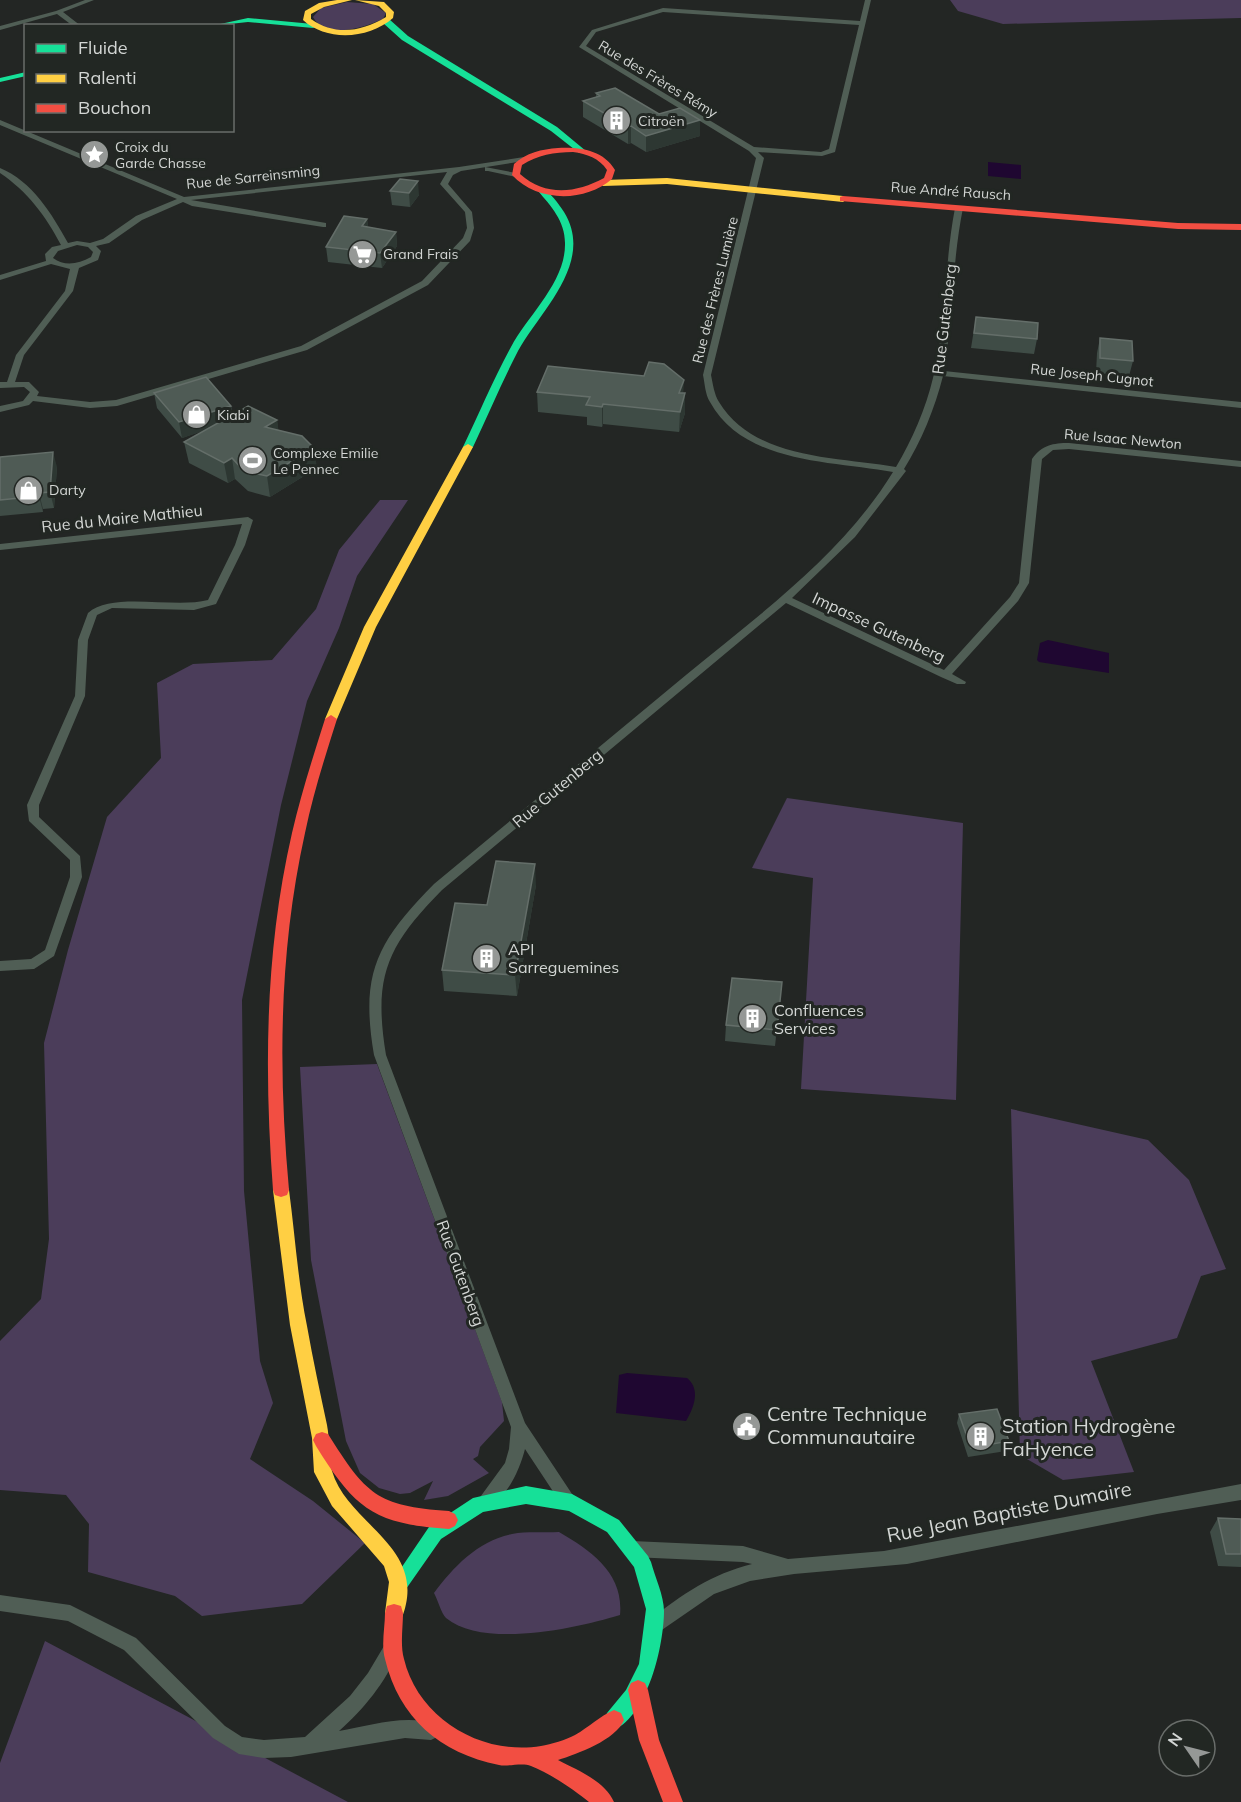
<svg xmlns="http://www.w3.org/2000/svg" width="1241" height="1802" font-family="Mulish,sans-serif">
  <style>
    .green { fill: #4b3d5a }
    .water { fill: #1f0731 }
    .lines { fill: none; stroke-linecap: round; stroke-linejoin: round }
    .street { fill: #505e55; fill-rule: evenodd }
    .fast { fill: #16e098; fill-rule: evenodd }
    .slow { fill: #ffcf43; fill-rule: evenodd }
    .jam { fill: #f24e42; fill-rule: evenodd }
    .wall { fill: #3f4c46 }
    .shaded-wall { fill: #2d3732 }
    .building { fill: #4f5b55; stroke: #646e69; stroke-width: 1.5 }
    .labels { text-anchor: middle; stroke-width: 6; stroke-linejoin: round; paint-order: stroke }
    .far-street-label { font-size: 14px; fill: #d3d6d4; stroke: #222723 }
    .far-poi-label { font-size: 14px; fill: #d3d6d4; stroke: #222723; text-anchor: start }
    .street-label { font-size: 16px; fill: #d3d6d4; stroke: #222723 }
    .poi-label { font-size: 16px; fill: #d3d6d4; stroke: #222723; text-anchor: start }
    .near-poi-label { font-size: 20px; fill: #d3d6d4; stroke: #222723; text-anchor: start }
    .near-street-label { font-size: 20px; fill: #d3d6d4; stroke: #222723 }
  </style>
  <rect width="100%" height="100%" fill="#232624"/>
  <path class="green" d="M950 0H1241V18L1003 24 958 11Z
    M347 2 373 4 386 13 383 19C365 27 326 41 313 17L321 8Z
    M380 500H408L357 576 339 628 307 701 281 805 242 1000 244 1191 260 1361 273 1403 250 1459 313 1501 365 1543 302 1604 202 1616 175 1596 88 1572 89 1524 66 1495 0 1490V1341L41 1299 49 1239 44 1043 68 950 107 817 161 758 157 683 193 664 272 660 316 609 339 550Z
    M787 798 963 823 956 1100 801 1089 813 878 752 868Z
    M377 1064 502 1402 504 1421 480 1447 478 1456 473 1459 489 1473 448 1496 424 1500 433 1481 410 1493 400 1494 379 1488 360 1473 346 1441 311 1260 300 1067Z
    M1011 1109 1148 1140 1189 1180 1226 1269 1201 1276 1177 1338 1091 1361 1134 1472 1063 1480 1020 1455Z
    M559 1532C592 1551 624 1574 620 1615 578 1628 483 1649 446 1618 441 1613 438 1600 434 1593 453 1567 479 1540 512 1534 527 1531 544 1533 559 1532Z
    M45 1641 348 1802H0V1763Z"/>
  <path class="water" d="M988 162 1021 165V179L988 176Z
    M1048 640 1109 653V673L1039 662 1037 660 1040 643Z
    M627 1373 687 1378C701 1389 694 1408 686 1421L616 1413 619 1375Z"/>
  <g class="lines">
    <path class="street" d="M85 0H94L63 12 81 26H73L57 14 0 30V26L56 11Z
      M865 0H871L835 152 822 156 758 152 764 158 711 375C713 384 714 394 719 402 754 460 838 457 896 467 912 440 926 408 933 378 947 322 944 264 955 208L959 206 963 208C952 262 953 317 944 371L1241 402V408L943 376C935 408 921 442 904 469L906 471 855 537 792 598 944 670 1010 597 1019 583 1032 459C1042 445 1053 443 1069 443L1241 461V467L1069 449 1053 450 1042 459 1029 583 1018 601 952 674 966 682 965 684H957L941 677 786 603 442 890C387 946 373 976 386 1055L525 1423 576 1500 574 1505 568 1508 562 1505 525 1449C520 1469 507 1499 486 1508L480 1505 478 1500 505 1463 509 1449 511 1427 374 1055C360 973 377 942 434 884 518 814 602 745 686 675 760 614 842 555 893 472 832 461 744 464 710 402 705 394 705 384 703 375L756 158 749 151 579 47 592 30 663 8 860 21ZM663 12 859 25 829 149 821 152 754 147 586 46 596 32Z
      M0 120 184 197 459 167 524 157 528 159 524 161 461 171 453 175 448 184 472 212 474 228 470 241 428 285 307 350 117 406 90 408 33 401 29 405 0 412V406L23 401 30 392 24 387 0 388V382H7L16 355 65 291 70 269 51 264 0 280V275L46 261 45 254 52 247 61 245C45 215 28 192 0 173V168C32 181 52 214 68 243L77 241 90 243 103 239 136 216 177 199 0 125ZM447 172 440 184 465 212 467 228 463 238 422 281 301 346 116 400 90 402 37 396 39 392 29 382H15L24 355 73 291 79 268 98 260 101 251 96 246 109 243 142 220 183 202 192 206 323 227H326V223L191 200ZM77 245 88 247 93 252 91 257C78 264 65 267 53 258L58 251Z
      M485 167 516 173 520 175 516 177 488 171H485Z
      M248 517 253 520 245 545 216 604 194 610 112 608 97 615 88 640 85 696 39 805V817L80 856 82 877 54 956 34 969 0 971V961L31 959 45 950 70 877V860L29 821 27 805 75 696 78 640 88 613C112 591 174 609 208 600L235 545 242 524 0 550V544Z
      M1241 1484V1500L1157 1514 907 1564 794 1574 750 1581 714 1594 656 1634 650 1632 648 1626 650 1620C682 1594 712 1574 752 1564L743 1562 632 1557 626 1555 624 1549 626 1543 632 1541 743 1546 788 1559 884 1551Z
      M0 1595 70 1605 136 1638 225 1726 242 1737 264 1740 305 1737 350 1696 368 1673 384 1646 390 1644 396 1646 398 1652C386 1682 363 1710 339 1731 369 1726 408 1713 437 1725L440 1731 437 1737 431 1740 405 1738 291 1757 264 1758 239 1754 213 1738 124 1650 68 1621 0 1611Z"/>
    <path class="fast" d="M248 18 313 24 317 26 313 28 248 22 211 26Z
      M383 19H389L408 36 557 127 586 151 579 153 551 131 402 40 383 23Z
      M26 72V76L0 82V78Z
      M542 188C551 193 558 203 564 212 595 262 541 310 518 351 502 382 488 415 473 447L468 450 464 449 463 447C479 414 493 380 511 347 528 315 566 282 565 243 565 221 551 206 538 191Z
      M526 1486 572 1494 619 1520 648 1556 651 1562C655 1577 664 1596 664 1611 664 1645 648 1715 614 1730L607 1727 604 1720 607 1713 626 1690 639 1664 646 1609 634 1567 607 1532 569 1511 526 1504 483 1512 441 1539 406 1589 400 1592 394 1589 391 1583 429 1527 473 1498Z"/>
    <path class="slow" d="M337 0H352L324 7 311 14V19C335 36 361 32 386 17V13L379 6 355 0 384 2 394 12 393 18C369 39 327 42 303 20L305 11 319 3Z
      M667 178 843 196 847 199 843 202 667 184 603 186 599 183 603 180Z
      M468 444 473 447 376 627 337 719 335 722H327L325 719 364 627 463 447Z
      M281 1183 287 1185 289 1190C295 1235 298 1282 307 1326 313 1360 320 1392 327 1425 330 1440 328 1457 332 1471 348 1526 431 1547 401 1620L394 1622 387 1620 385 1613 389 1582 384 1566 332 1506 314 1472 312 1438 290 1325 273 1190 275 1185Z"/>
    <path class="jam" d="M558 148C580 147 603 150 615 170L612 179C584 203 537 202 512 175L514 164C526 153 542 149 558 148ZM573 152C587 154 599 158 607 170L604 178C576 193 546 197 520 174L522 165C538 155 554 152 573 152Z
      M843 196 1178 223 1241 224V230L1178 229 840 201V197Z
      M331 715 337 719C325 757 313 794 305 833 279 950 278 1070 289 1190L287 1195 281 1197 275 1195 273 1190C264 1070 265 950 292 833 301 794 313 757 325 719Z
      M322 1432 328 1434C366 1494 376 1506 449 1511L455 1514 458 1520 455 1526 449 1529C374 1524 355 1509 316 1446L313 1440 316 1434Z
      M394 1604 401 1606 403 1613C403 1627 400 1645 404 1659 418 1718 481 1756 541 1746 551 1744 566 1740 575 1735 589 1727 600 1716 614 1710L621 1713 624 1720C616 1740 577 1754 558 1760 577 1770 605 1781 614 1802H589C573 1789 549 1773 531 1766 522 1762 508 1767 499 1765 440 1753 399 1718 385 1659 381 1645 385 1627 385 1613L387 1606Z
      M638 1680 645 1683 648 1690 659 1740 683 1802H663L639 1740 628 1690 631 1683Z"/>
  </g>
  <path class="wall" d="M596 93 659 114 700 120V136L646 152 631 143 628 144 583 117V101L596 97Z
    M400 179 419 195 410 207 392 205 390 191Z
    M367 219 368 227 396 232 397 246 382 268 328 262 326 247Z
    M976 317 1037 339 1034 354 971 348Z
    M1100 338 1133 361 1129 376 1096 373 1097 353Z
    M537 392 685 393V413L679 432 603 424 602 427 587 425V417L538 412Z
    M154 393 231 406 233 415 277 420 278 430 317 468 270 497 248 491 235 479 228 483 189 463 184 442 205 430 182 438 157 408Z
    M0 457 57 467 54 508 43 509V512L0 516Z
    M536 885 517 996 444 991 442 970 487 905Z
    M782 982 775 1046 725 1041 726 1025Z
    M959 1414 1009 1441 1006 1451 968 1457 957 1423Z
    M1218 1518 1241 1519V1567L1218 1566 1210 1532Z"/>
  <path class="shaded-wall" d="M700 120V136L646 152V136Z
    M631 126V143L628 144V127Z
    M418 181 419 195 410 207 409 193Z
    M367 219 369 233 362 226Z
    M396 232 397 246 382 268 380 253Z
    M684 380 683 400 679 413V393Z
    M685 393V413L679 432 680 412Z
    M603 404V424L602 427V407Z
    M231 406 234 421 182 438 179 422Z
    M277 420 280 440 265 427Z
    M314 448 317 468 270 497 267 476Z
    M53 452 57 467 54 508 50 492Z
    M232 458 235 479 228 483 224 463Z
    M39 493 43 509V512L39 496Z
    M535 864 536 885 517 996 515 975Z"/>
  <path class="building" d="M615 88 659 114 680 108 700 120 646 136 631 126 628 127 583 101 600 96 596 93Z
    M400 179 418 181 409 193 390 191Z
    M344 216 367 219 362 226 396 232 380 253 326 247Z
    M976 317 1038 323 1037 339 974 333Z
    M1100 338 1132 341 1133 361 1100 358Z
    M649 362 664 364 684 380 679 393H685L680 412 603 404 602 407 586 405 590 397 537 392 548 366 644 376Z
    M206 377 231 406 179 422 154 393Z
    M248 406 277 420 265 427 302 436 314 448 267 476 244 471 232 458 224 463 184 442Z
    M53 452 50 492 39 493V496L0 500V457Z
    M496 861 535 864 515 975 442 970 455 903 487 905Z
    M732 978 782 982 777 1030 726 1025Z
    M997 1409 1009 1441 971 1448 959 1414Z
    M1218 1518 1241 1519V1554H1226Z"/>
  <defs>
    <symbol id="building-disc" viewBox="-11 -11 22 22"><circle r="9.5" fill="#959896" stroke="#222723"/><path d="M-4-6H4V6H1V3H-1V6H-4ZM-2.5-4.3h1.7v1.8h-1.7ZM.8-4.3h1.7v1.8H.8ZM-2.5-1h1.7V.8h-1.7ZM.8-1h1.7V.8H.8Z" fill="#fff"/></symbol>
    <symbol id="sight-disc" viewBox="-11 -11 22 22"><circle r="9.5" fill="#959896" stroke="#222723"/><path d="M0-6L1.8-2.2L6-1.7L2.9 1.2L3.7 5.4L0 3.3L-3.7 5.4L-2.9 1.2L-6-1.7L-1.8-2.2Z" fill="#fff"/></symbol>
    <symbol id="supermarket-disc" viewBox="-11 -11 22 22"><circle r="9.5" fill="#959896" stroke="#222723"/><path d="M-6-5.5h2.5l.6 2H6L4.5 2H-2.5L-4.4-4H-6ZM-1.5 3.2a1.3 1.3 0 1 0 .1 0ZM3 3.2a1.3 1.3 0 1 0 .1 0Z" fill="#fff"/></symbol>
    <symbol id="shop-disc" viewBox="-11 -11 22 22"><circle r="9.5" fill="#959896" stroke="#222723"/><path d="M-5-2.5h2.3a2.7 3.5 0 0 1 5.4 0H5L5.5 6h-11ZM-1.5-2.5h3a1.5 2.3 0 0 0-3 0Z" fill="#fff"/></symbol>
    <symbol id="stadium-disc" viewBox="-11 -11 22 22"><circle r="9.5" fill="#959896" stroke="#222723"/><path d="M0-5a6.5 5 0 1 0 0 10a6.5 5 0 1 0 0-10ZM-3.5-1.8h7v3.6h-7Z" fill="#fff"/></symbol>
    <symbol id="civic-disc" viewBox="-11 -11 22 22"><circle r="9.5" fill="#959896" stroke="#222723"/><path d="M-.6-6.5H3V-4.5H.6V-3L4-1V1h2V6H-6V1h2V-1L-.6-3ZM-1.2 2.5V6h2.4V2.5Z" fill="#fff"/></symbol>
  </defs>
  <g fill-rule="evenodd">
    <use href="#building-disc" x="600" y="104" width="33" height="33"/>
    <use href="#sight-disc" x="78" y="138" width="33" height="33"/>
    <use href="#supermarket-disc" x="346" y="238" width="33" height="33"/>
    <use href="#shop-disc" x="180" y="398" width="33" height="33"/>
    <use href="#stadium-disc" x="236" y="444" width="33" height="33"/>
    <use href="#shop-disc" x="12" y="474" width="33" height="33"/>
    <use href="#building-disc" x="470" y="942" width="33" height="33"/>
    <use href="#building-disc" x="736" y="1002" width="33" height="33"/>
    <use href="#civic-disc" x="730" y="1410" width="33" height="33"/>
    <use href="#building-disc" x="964" y="1420" width="33" height="33"/>
  </g>
  <g class="labels">
    <g class="far-street-label">
      <text transform="translate(658 79) rotate(31)" y="5">Rue des Frères Rémy</text>
      <text transform="translate(253 177) rotate(-6)" y="5">Rue de Sarreinsming</text>
      <text transform="translate(951 191) rotate(4)" y="5">Rue André Rausch</text>
      <text transform="translate(715 290) rotate(-76)" y="5">Rue des Frères Lumière</text>
      <text transform="translate(1092 375) rotate(6)" y="5">Rue Joseph Cugnot</text>
      <text transform="translate(1123 439) rotate(5)" y="5">Rue Isaac Newton</text>
    </g>
    <g class="far-poi-label">
      <text x="638" y="126">Citroën</text>
      <text x="115" y="152">Croix du<tspan x="115" dy="16">Garde Chasse</tspan></text>
      <text x="383" y="259">Grand Frais</text>
      <text x="217" y="420">Kiabi</text>
      <text x="273" y="458">Complexe Emilie<tspan x="273" dy="16">Le Pennec</tspan></text>
      <text x="49" y="495">Darty</text>
    </g>
    <g class="street-label">
      <text transform="translate(944 319) rotate(-83)" y="6">Rue Gutenberg</text>
      <text transform="translate(122 518) rotate(-6)" y="6">Rue du Maire Mathieu</text>
      <text transform="translate(879 627) rotate(25)" y="6">Impasse Gutenberg</text>
      <text transform="translate(557 788) rotate(-40)" y="6">Rue Gutenberg</text>
      <text transform="translate(461 1273) rotate(70)" y="6">Rue Gutenberg</text>
    </g>
    <g class="poi-label">
      <text x="508" y="955">API<tspan x="508" dy="18">Sarreguemines</tspan></text>
      <text x="774" y="1016">Confluences<tspan x="774" dy="18">Services</tspan></text>
    </g>
    <g class="near-poi-label">
      <text x="767" y="1421">Centre Technique<tspan x="767" dy="23">Communautaire</tspan></text>
      <text x="1002" y="1433">Station Hydrogène<tspan x="1002" dy="23">FaHyence</tspan></text>
    </g>
    <g class="near-street-label">
      <text transform="translate(1009 1512) rotate(-11)" y="7">Rue Jean Baptiste Dumaire</text>
    </g>
  </g>
  <rect x="24" y="24" width="210" height="108" fill="#222723" stroke="#696d6a" stroke-width="1.5"/>
  <rect x="36" y="44" width="30" height="9" fill="#16e098" stroke="#696d6a" stroke-width="1.5"/>
  <text x="78" y="54" font-size="18" fill="#d3d6d4">Fluide</text>
  <rect x="36" y="74" width="30" height="9" fill="#ffcf43" stroke="#696d6a" stroke-width="1.5"/>
  <text x="78" y="84" font-size="18" fill="#d3d6d4">Ralenti</text>
  <rect x="36" y="104" width="30" height="9" fill="#f24e42" stroke="#696d6a" stroke-width="1.5"/>
  <text x="78" y="114" font-size="18" fill="#d3d6d4">Bouchon</text>
  <g transform="translate(1187 1748) rotate(305)"><circle r="28" fill="#222723" stroke="#696d6a" stroke-width="1.5"/>
  <path d="M0-4.5L10 22L0 15L-10 22Z" fill="#959896"/>
  <text y="-9" font-size="16" font-weight="bold" text-anchor="middle" fill="#d3d6d4">N</text>
  </g>
</svg>
